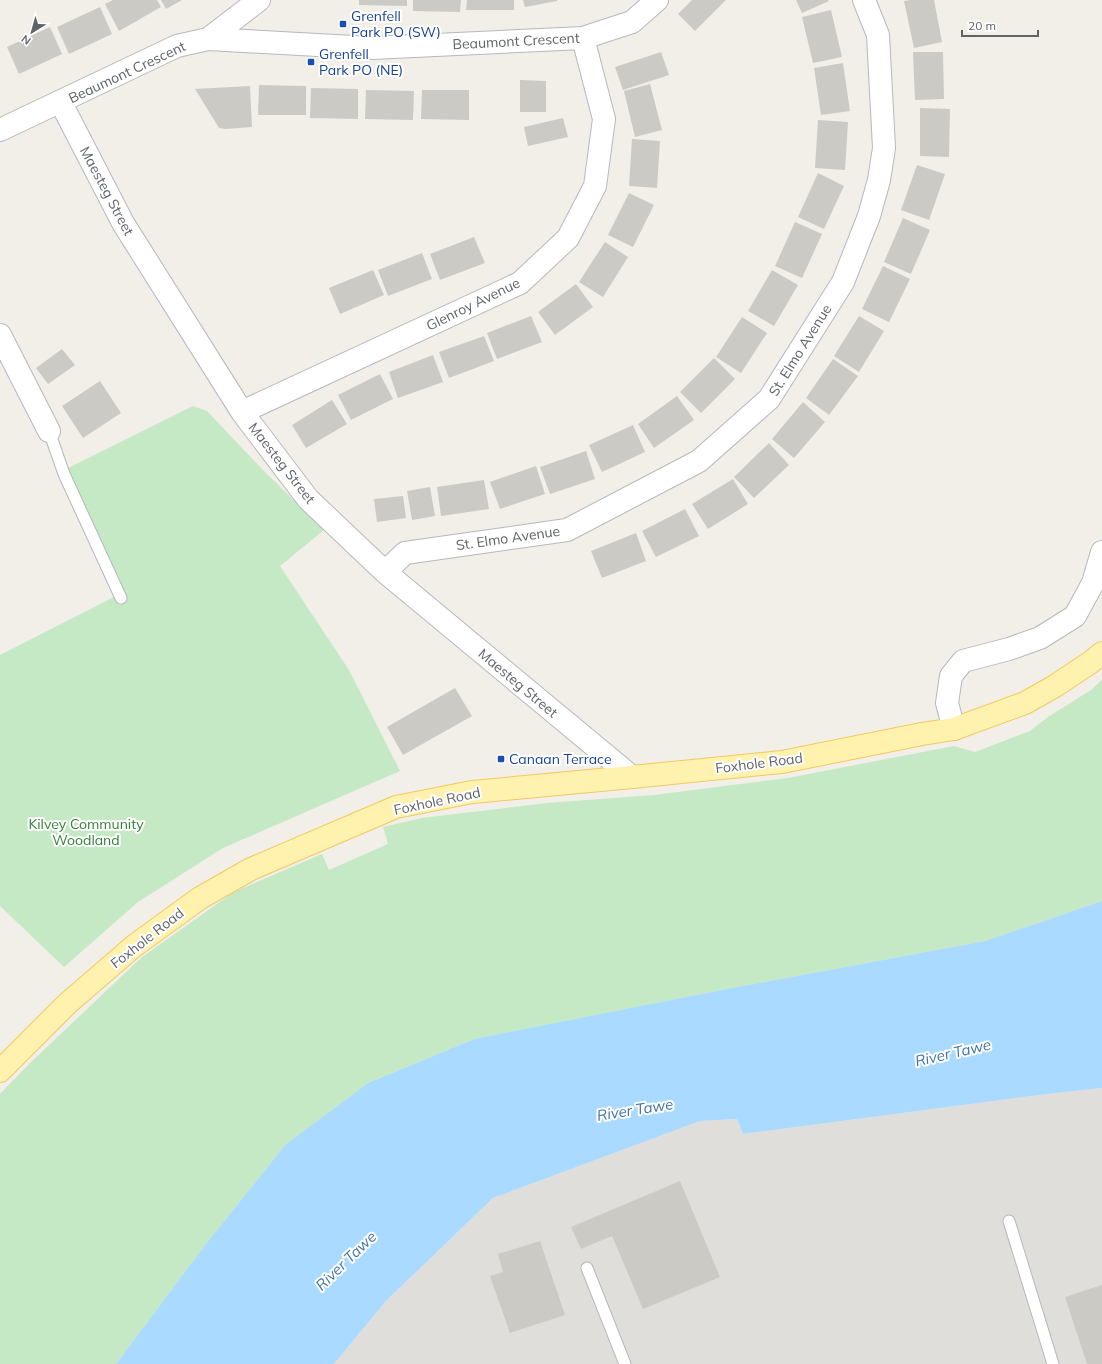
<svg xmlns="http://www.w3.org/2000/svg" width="1102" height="1364" font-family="Mulish,sans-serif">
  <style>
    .industrial { fill: #e0deda }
    .green { fill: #c5e8c5 }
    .water { fill: #aadaff }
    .building { fill: #cccac5 }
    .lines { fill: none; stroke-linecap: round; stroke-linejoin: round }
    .lane-casing { stroke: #b5b8bc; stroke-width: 13 }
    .street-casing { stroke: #b5b8bc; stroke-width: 24 }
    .primary-casing { stroke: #f2c960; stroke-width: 24 }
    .lane { stroke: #fff; stroke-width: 11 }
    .street { stroke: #fff; stroke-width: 22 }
    .primary { stroke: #fff2af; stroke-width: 22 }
    .transit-dot { fill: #1a4fb4; stroke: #fff; stroke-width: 1.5 }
    .labels { text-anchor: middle; stroke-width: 4; stroke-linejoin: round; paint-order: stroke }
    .transit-label { font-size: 14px; fill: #164399; stroke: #fff; text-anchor: start }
    .street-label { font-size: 14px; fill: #5f6368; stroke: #fff }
    .park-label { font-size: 14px; fill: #348238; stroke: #fff }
    .water-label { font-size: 15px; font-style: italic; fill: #4174aa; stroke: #fff }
  </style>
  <rect width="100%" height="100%" fill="#f1efe8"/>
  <path class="industrial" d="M1102 1088V1364H334L386 1301 493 1198 700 1121 737 1119 743 1134 1047 1094Z"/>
  <path class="green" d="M193 406 207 411 263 470 324 530 280 566 349 670 400 771 223 848 138 902 64 967 0 906V655L114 597 122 591 66 469Z
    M1102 680V901L985 941 716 991 474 1039 368 1083 286 1144 205 1245 116 1364H0V1094L28 1065 142 957 234 892 322 854 329 870 388 844 383 827 422 818 547 803 654 795 788 778 954 746 975 752 1030 731 1048 717 1091 690Z"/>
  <path class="water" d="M1102 901V1088L1047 1094 743 1134 737 1119 700 1121 493 1198 386 1301 334 1364H116L205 1245 286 1144 368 1083 474 1039 716 991 985 941Z"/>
  <path class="building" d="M113 0H157L161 7 119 31 105 4Z
    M161 0H182L166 9Z
    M359 0H407V6L359 5Z
    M413 0H461L460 12 413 11Z
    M467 0H514V10H466Z
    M523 0H557V1L525 7Z
    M692 0H726L695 31 678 14Z
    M796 0H828L829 1 802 13Z
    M910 0H934L942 42 914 48 904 1Z
    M100 7 112 34 69 54 57 27Z
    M831 10 842 57 813 63 802 17Z
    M50 27 62 54 19 74 7 47Z
    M661 52 669 75 623 90 615 67Z
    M913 52H943L944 99 915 100Z
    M843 63 850 111 821 115 814 68Z
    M520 80 546 81V112H520Z
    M650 84 662 130 635 137 624 91Z
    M259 85 306 86V115H258Z
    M250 86 252 127 226 129 219 128 195 89Z
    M311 88 358 89V119L310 118Z
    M366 90 414 91 413 120 365 119Z
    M422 90H469V120L421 119Z
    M920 108 950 109 949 157 920 156Z
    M563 118 568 137 528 146 524 127Z
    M818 120 848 122 845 170 815 168Z
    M632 139 660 141 657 188 629 186Z
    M917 165 945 174 929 220 901 210Z
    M818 173 844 186 824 229 798 217Z
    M629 193 654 205 633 247 608 235Z
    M903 218 930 230 911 274 884 262Z
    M795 222 822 234 802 278 775 266Z
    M474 237 485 263 440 280 430 254Z
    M605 242 628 257 603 297 579 282Z
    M422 253 432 279 388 296 378 270Z
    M883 266 910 279 889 322 862 309Z
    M373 270 384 295 340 314 329 288Z
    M772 270 798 285 774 326 748 311Z
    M576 284 593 307 555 335 538 312Z
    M531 316 542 342 497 359 487 333Z
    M859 316 884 331 859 372 834 356Z
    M742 317 767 333 741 373 716 357Z
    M484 336 494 361 449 378 439 352Z
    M62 349 75 365 48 384 36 368Z
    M433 355 443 382 398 398 389 372Z
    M714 358 735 379 701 413 680 392Z
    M833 359 858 376 829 415 806 398Z
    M380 374 393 399 351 420 338 395Z
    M100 381 121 413 83 438 62 406Z
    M677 396 694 420 654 448 638 424Z
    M332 400 347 424 306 448 292 425Z
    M803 402 825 422 794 458 772 439Z
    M633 425 645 452 602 472 589 445Z
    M769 443 789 465 754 498 734 477Z
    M586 451 595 479 550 494 540 467Z
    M536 466 545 494 500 509 490 482Z
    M733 479 748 504 708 529 692 504Z
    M484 480 489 509 441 516 437 487Z
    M430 487 435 516 412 520 407 491Z
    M403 496 406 518 377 522 374 499Z
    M685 509 699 536 656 557 642 531Z
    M636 533 646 561 602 578 591 551Z
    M455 688 472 716 403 755 387 727Z
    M680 1181 720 1277 643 1309 612 1236 581 1249 571 1227Z
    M540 1241 565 1315 510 1333 490 1276 503 1272 498 1254Z
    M1102 1285V1364H1087L1065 1297Z"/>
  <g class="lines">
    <defs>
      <path id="lane" d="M49 431 64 474 121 598
        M1009 1221 1053 1364
        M587 1268 625 1364"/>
      <path id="street" d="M208 39 259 0
        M61 103 123 223 242 412 308 499 385 572 632 777
        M0 130 177 46 208 39 372 48 583 38 632 22 657 0
        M0 335 49 431
        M242 412 520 283 568 238 595 186 604 119 583 38
        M385 572 405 553 567 530 699 461 769 399 843 282 869 216 879 180 884 148 878 35 864 0
        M954 729 947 703 951 676 963 661 1009 649 1040 638 1075 616 1093 583 1102 552"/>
      <path id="primary" d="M0 1071 68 1003 134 946 200 898 251 869 396 807 472 792 632 777 782 762 922 734 954 729 1025 703 1055 686 1091 662 1102 653"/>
    </defs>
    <use href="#lane" class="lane-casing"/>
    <use href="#street" class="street-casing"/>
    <use href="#primary" class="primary-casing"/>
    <use href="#lane" class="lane"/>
    <use href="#street" class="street"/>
    <use href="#primary" class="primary"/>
  </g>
  <g class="transit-dot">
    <rect x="339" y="20" width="8" height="8" rx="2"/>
    <rect x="307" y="58" width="8" height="8" rx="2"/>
    <rect x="497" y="755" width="8" height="8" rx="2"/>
  </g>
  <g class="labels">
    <g class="transit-label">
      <text x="351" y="21">Grenfell<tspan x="351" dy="16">Park PO (SW)</tspan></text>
      <text x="319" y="59">Grenfell<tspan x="319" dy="16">Park PO (NE)</tspan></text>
      <text x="509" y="764">Canaan Terrace</text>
    </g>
    <g class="street-label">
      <text transform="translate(516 41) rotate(-3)" y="5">Beaumont Crescent</text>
      <text transform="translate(127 72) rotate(-25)" y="5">Beaumont Crescent</text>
      <text transform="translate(107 191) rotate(62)" y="5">Maesteg Street</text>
      <text transform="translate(473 304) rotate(-26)" y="5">Glenroy Avenue</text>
      <text transform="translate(800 350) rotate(-58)" y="5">St. Elmo Avenue</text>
      <text transform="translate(282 463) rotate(52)" y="5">Maesteg Street</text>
      <text transform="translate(508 538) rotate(-8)" y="5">St. Elmo Avenue</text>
      <text transform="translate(518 683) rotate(40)" y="5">Maesteg Street</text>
      <text transform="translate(759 763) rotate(-7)" y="5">Foxhole Road</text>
      <text transform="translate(437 801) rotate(-12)" y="5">Foxhole Road</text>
      <text transform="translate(147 938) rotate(-38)" y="5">Foxhole Road</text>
    </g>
    <g class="park-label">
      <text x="86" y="829">Kilvey Community<tspan x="86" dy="16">Woodland</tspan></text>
    </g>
    <g class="water-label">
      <text transform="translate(953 1053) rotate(-13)" y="5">River Tawe</text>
      <text transform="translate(635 1110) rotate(-9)" y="5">River Tawe</text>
      <text transform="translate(346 1261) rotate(-44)" y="5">River Tawe</text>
    </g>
  </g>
  <g transform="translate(32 32) rotate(217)" stroke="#ffffff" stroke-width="3" paint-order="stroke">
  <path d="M0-3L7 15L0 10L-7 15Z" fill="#5f6368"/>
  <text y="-6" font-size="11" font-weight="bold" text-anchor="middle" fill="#5f6368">N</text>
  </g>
  <path d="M962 30v6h76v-6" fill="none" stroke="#5f6368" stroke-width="2"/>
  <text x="968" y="30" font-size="12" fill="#5f6368" stroke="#ffffff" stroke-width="3" paint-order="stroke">20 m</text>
</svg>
